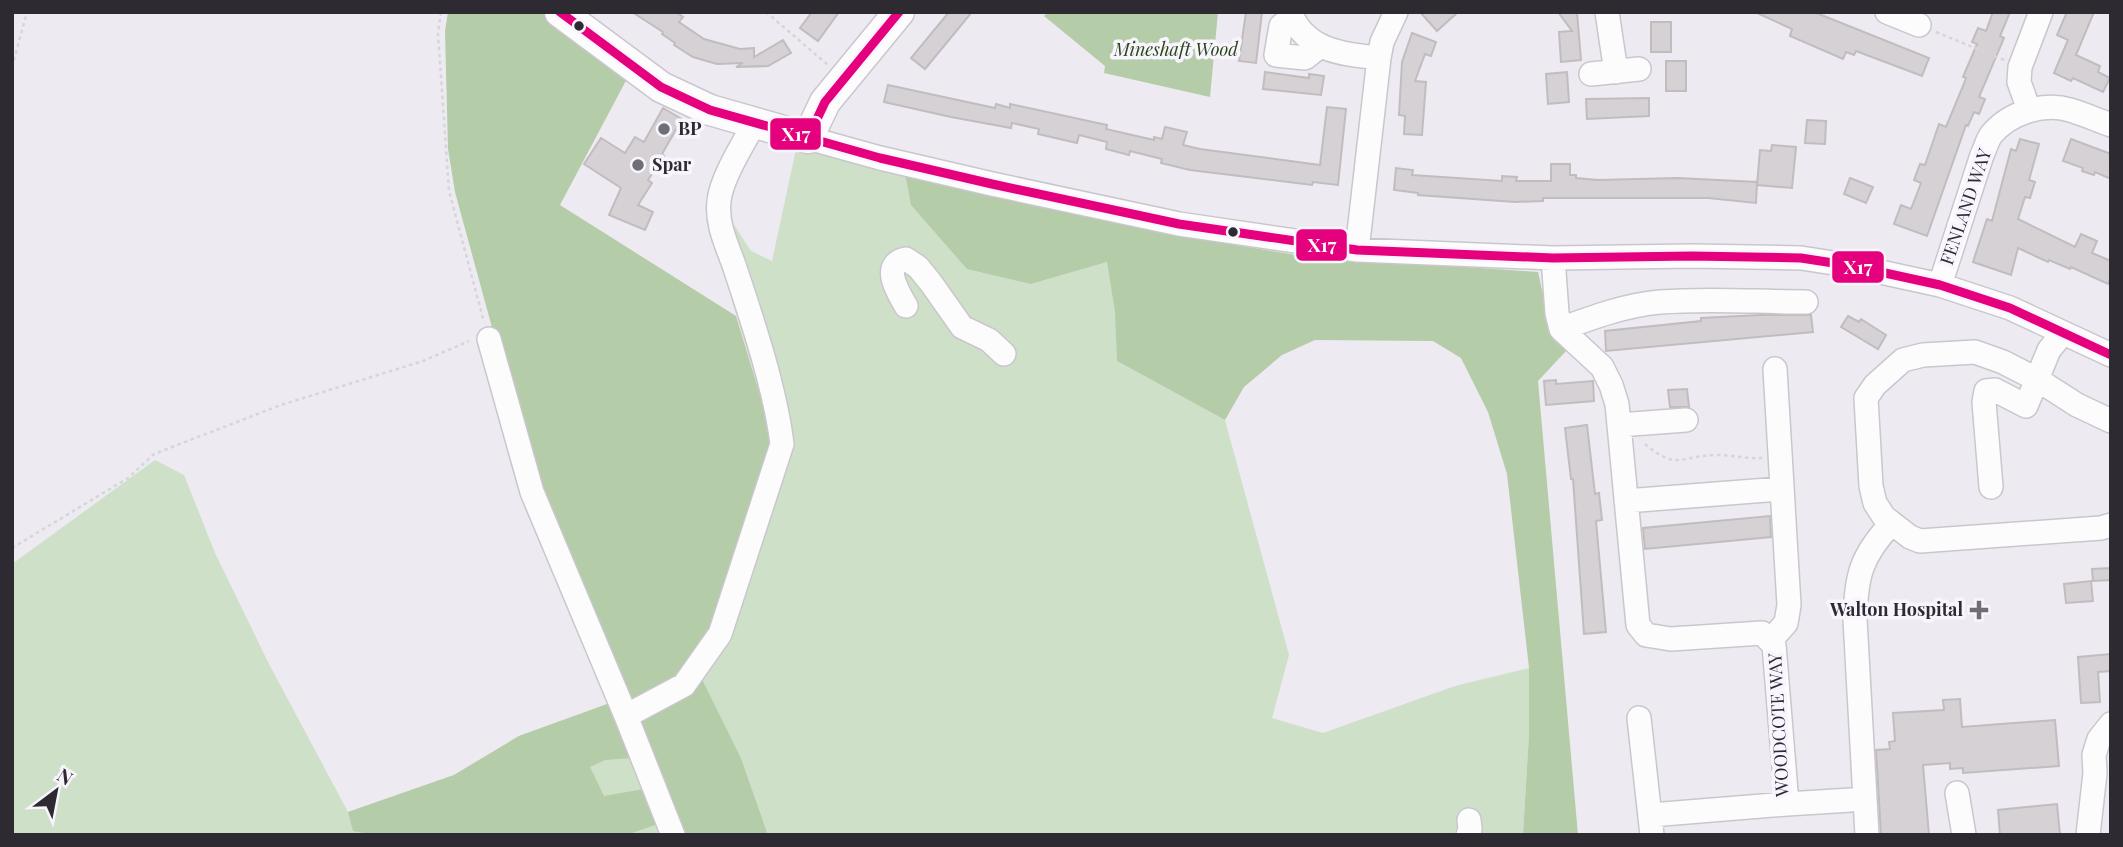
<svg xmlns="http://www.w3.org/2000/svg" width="2123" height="847" font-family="'Playfair Display',serif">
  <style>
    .green { fill: #cfe0c8 }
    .forest { fill: #b4cca8 }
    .building { fill: #d6d1d5; stroke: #c2bcbf; stroke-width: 2 }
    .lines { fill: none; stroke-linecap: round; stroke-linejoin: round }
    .minor-casing { stroke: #c9c7cd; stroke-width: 26 }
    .major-casing { stroke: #c9c7cd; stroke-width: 33 }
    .path { stroke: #d6d6d8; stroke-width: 2.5; stroke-dasharray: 3.5 3.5; stroke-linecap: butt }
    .minor { stroke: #fcfcfd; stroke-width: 23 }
    .major { stroke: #fcfcfd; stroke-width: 30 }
    .bus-1-casing { stroke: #f9f5fe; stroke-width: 14 }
    .bus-1 { stroke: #e5007d; stroke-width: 9 }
    .bus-dot { fill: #2d2b31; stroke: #f9f5fe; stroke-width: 2.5 }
    .poi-dot { fill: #706e75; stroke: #f9f5fe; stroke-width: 2.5 }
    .labels { text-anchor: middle; stroke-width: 7; stroke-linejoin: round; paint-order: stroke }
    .park-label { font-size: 18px; font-style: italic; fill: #284715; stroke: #f9f5fe }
    .poi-label { font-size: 18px; font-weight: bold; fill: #2d2b31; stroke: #f9f5fe; text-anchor: start }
    .street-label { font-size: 18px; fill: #2d2b31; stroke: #f9f5fe }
    .line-badge { stroke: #f9f5fe; stroke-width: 2.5 }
    .badge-label { font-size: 19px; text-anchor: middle; font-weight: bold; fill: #fff }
  </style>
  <rect width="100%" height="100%" fill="#edeaf2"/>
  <path class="green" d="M796 149 905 173 1031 284 1107 262 1116 312 1117 361 1225 420 1289 655 1272 718 1323 733 1455 686 1529 668V734L1523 835H768L741 758 703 681 714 633 774 441 708 220H731L751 251 772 261Z
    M155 460 184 475 215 553 269 664 348 812 454 775 519 736 610 703 683 835H12V564Z"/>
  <path class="forest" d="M448 12H542L560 20 630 73 560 205 736 316 774 441 714 633 703 681 741 758 768 835H683L537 492 455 192 448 149 445 31Z
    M1048 12H1218L1210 97 1104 73 1105 66 1044 16Z
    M905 173 1182 236 1296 255 1538 272 1553 339 1566 351 1538 381 1578 835H1523L1529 734V668L1507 474 1488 412 1461 358 1433 341 1315 340 1282 355 1244 387 1225 420 1117 361 1115 312 1107 262 1031 284 967 269 911 205Z
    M610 703 632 758 605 760 590 767 604 796 644 789 658 824 626 835H374L353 831 348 812 454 775 519 736Z"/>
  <path class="building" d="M632 12H676L683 17 679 22 704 39 740 49 754 48V57L783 40 791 53 768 66 736 67 743 63 717 64 693 57 674 45 675 43 662 34 663 32Z
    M812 12H839L818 41 800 28Z
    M949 12H972L925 69 911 58Z
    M1246 12H1262L1256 63 1239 61Z
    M1420 12H1458L1437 31Z
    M1558 12H1577L1581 60 1561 62 1559 32 1572 31Z
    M1755 12H1814L1929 58 1922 76 1856 51 1854 55 1846 52 1843 59 1790 36 1792 29Z
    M1993 12H2010L2000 36 2004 38 1979 97 1985 99 1979 114 1974 112 1968 126 1966 125 1927 236 1894 224 1901 205 1911 209 1921 183 1914 180 1920 164 1925 165 1939 124 1946 127 1963 86 1966 78 1963 77 1977 44 1972 42 1978 28 1986 31Z
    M2067 12H2094L2076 55 2100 66 2098 72 2110 78 2103 92 2073 78 2071 81 2054 73 2068 40 2057 35Z
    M1651 22H1671V52H1651Z
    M1412 33 1436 42 1431 56 1425 54 1415 81 1426 82 1422 135 1404 134 1405 116 1399 115 1402 62Z
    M1666 61H1686V91H1666Z
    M1265 72 1309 78V74L1324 76 1321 95 1263 89Z
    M1567 72 1569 102 1548 104 1546 74Z
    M888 85 995 108 996 104 1010 108V104L1107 125 1106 129 1154 140V137L1162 139 1165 127 1187 132 1183 145 1200 149 1320 165 1327 107 1346 109 1338 185 1313 182 1312 185 1190 170 1161 163 1162 159 1130 151 1129 155 1106 149 1107 142 1079 135 1077 143 1038 134 1039 129 1012 123 1011 128 951 117 884 102Z
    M1649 98V116L1587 119 1586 99Z
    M663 108 682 119 662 154 664 156 648 180 652 183 638 205 653 212 645 230 609 215 621 188 584 164 601 138 625 153 635 137 644 142Z
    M1807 120 1826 121 1825 144 1805 143Z
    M2020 139 2039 144 2029 180 2035 182 2030 198 2025 197 2018 219 2075 247 2081 234 2097 241 2092 253 2111 261V277L2108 284 2071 267 2070 269 2049 260 2048 262 2018 248 2011 275 1973 262 1987 219 1992 221 2011 149 2016 151Z
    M2071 139 2111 154V179L2095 172 2094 175 2082 171 2083 168 2063 161Z
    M1772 145 1796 147 1792 188 1757 185 1760 150 1771 151Z
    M1551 164H1570V175H1576V178L1598 180 1678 178 1757 182 1756 203 1708 198H1543V201L1515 202 1418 195V193L1394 190 1396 168 1413 170 1412 175 1502 181V176L1517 177 1516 181H1551Z
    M1850 178 1873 187 1866 203 1844 194Z
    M1760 315H1811L1813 332 1606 351 1605 331 1701 321V318Z
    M1848 316 1859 322 1861 319 1886 335 1878 349 1841 327Z
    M1556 380V384L1593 381 1594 401 1546 405 1544 381Z
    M1687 389 1689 407H1670L1668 390Z
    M1587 425 1595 494 1599 493 1602 520 1596 521 1606 632 1584 634 1573 479H1571L1565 428Z
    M1770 516 1771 537 1645 549 1643 528Z
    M2111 568V580L2093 581 2092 569Z
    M2091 581 2093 601 2066 603 2064 584Z
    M2111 654V671L2098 672 2100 702 2081 703 2078 657Z
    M1960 699 1962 727 2055 720 2059 766 1963 773V768L1950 769V763L1923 765 1929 835H1881L1876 750 1890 749 1889 742 1895 741 1893 713 1944 710 1943 700Z
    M2057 804 2060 835H2000L1998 810Z"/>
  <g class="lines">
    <defs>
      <path id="minor" d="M1290 12C1305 51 1342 54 1379 58
        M1607 12 1616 72
        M1887 12 1919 25
        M1292 17 1281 26 1276 55 1305 58 1319 47
        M1591 74 1639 69
        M2029 110 2019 82 2020 67 2041 12
        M808 138 880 158 992 184 1179 224 1357 250 1553 258 1692 256 1801 258 1853 266 1940 285 2010 308 2111 355
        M1357 250 1379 58 1382 42 1396 12
        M1553 258 1557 313 1561 329 1602 367 1611 385 1617 404 1638 625 1646 635 1671 639 1762 633 1774 645 1787 804 1651 815
        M1940 285 1982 155C1985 149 1987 141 1991 135 2009 113 2043 102 2070 110 2084 114 2097 120 2111 125
        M906 306C898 292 880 264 906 259L918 267 931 283 962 327 989 340 1004 354
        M1561 329C1593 317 1626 305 1660 302 1709 298 1757 302 1806 302
        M489 339 532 492 626 716 673 835
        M2111 421 2077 405 2038 380 2003 362 1975 352 1923 355 1903 360 1875 385 1866 398 1871 486 1875 503 1884 517 1910 537 1920 541 2101 528 2111 525
        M1619 425 1686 420
        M1991 487 1984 402 1986 391 1995 390 2026 406 2049 350 2063 333
        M1626 501 1781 489
        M1770 641 1786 623 1789 605 1775 369
        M626 716 684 685 720 634 782 444C775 388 753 322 735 268 728 247 716 225 719 201 721 179 743 144 754 124
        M1639 718 1652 835
        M1957 793 1964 835
        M1787 804 1851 800
        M1468 835 1470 829 1469 820
        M1867 835 1855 619C1856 576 1861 556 1891 524
        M2088 835 2095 773 2094 755 2099 739 2111 724"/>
      <path id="major" d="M560 12 661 87 710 110 808 138 825 102 899 12"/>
    </defs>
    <use href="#minor" class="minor-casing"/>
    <use href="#major" class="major-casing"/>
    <path class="path" d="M441 12 438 34 449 191 484 322
      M766 12 828 65
      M1936 32 2004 60
      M12 67 27 12
      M1645 444C1678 472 1681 455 1717 455 1732 455 1747 459 1762 458
      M12 548 128 478 154 454 281 405 423 361 469 341"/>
    <use href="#minor" class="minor"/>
    <use href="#major" class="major"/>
    <defs>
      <path id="bus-1" d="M560 12 661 87 710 110 880 158 992 184 1179 224 1357 250 1553 258 1692 256 1801 258 1853 266 1940 285 2010 308 2111 355
        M808 138 825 102 899 12"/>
    </defs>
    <use href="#bus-1" class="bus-1-casing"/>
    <use href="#bus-1" class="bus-1"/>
  </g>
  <g class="bus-dot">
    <circle cx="579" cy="26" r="6"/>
    <circle cx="1233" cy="232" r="6"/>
  </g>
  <g class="poi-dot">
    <circle cx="664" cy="129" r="7"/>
    <circle cx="638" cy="165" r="7"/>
    <path d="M1975.5 599.5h7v7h7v7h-7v7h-7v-7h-7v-7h7z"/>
  </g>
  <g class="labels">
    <g class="park-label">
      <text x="1176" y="56">Mineshaft Wood</text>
    </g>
    <g class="poi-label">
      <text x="678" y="135">BP</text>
      <text x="652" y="171">Spar</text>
      <text x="1963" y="616" text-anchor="end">Walton Hospital</text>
    </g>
    <g class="street-label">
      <text transform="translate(1966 207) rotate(-71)" y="6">FENLAND WAY</text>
      <text transform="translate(1779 725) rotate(-93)" y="6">WOODCOTE WAY</text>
    </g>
  </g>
  <g class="line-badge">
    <rect x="769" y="117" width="53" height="34" rx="7" fill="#e5007d"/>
    <rect x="1295" y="228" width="53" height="34" rx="7" fill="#e5007d"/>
    <rect x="1831" y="250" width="54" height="34" rx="7" fill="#e5007d"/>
  </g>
  <g class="badge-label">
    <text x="796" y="141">X17</text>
    <text x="1322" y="252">X17</text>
    <text x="1858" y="274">X17</text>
  </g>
  <rect width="2123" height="847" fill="none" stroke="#2d2b31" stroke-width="28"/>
  <g transform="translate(56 791) rotate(32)" stroke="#f9f5fe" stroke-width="5" paint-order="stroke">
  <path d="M0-5L12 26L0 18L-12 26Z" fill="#2d2b31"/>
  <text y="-10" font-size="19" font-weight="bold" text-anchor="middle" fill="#2d2b31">N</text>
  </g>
</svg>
